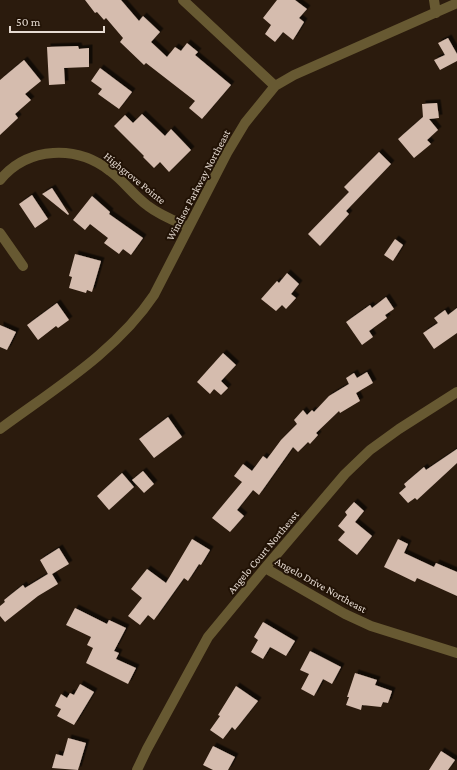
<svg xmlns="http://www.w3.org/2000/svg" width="457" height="770" font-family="'Crimson Pro',serif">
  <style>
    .building { fill: #d5bcae; filter: url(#shadow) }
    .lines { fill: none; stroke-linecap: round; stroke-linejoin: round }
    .minor { stroke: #675932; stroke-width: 10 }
    .labels { text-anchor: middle; stroke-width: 4; stroke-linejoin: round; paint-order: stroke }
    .street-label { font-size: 11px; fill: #e6dbd2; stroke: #211205 }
  </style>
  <defs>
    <filter id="shadow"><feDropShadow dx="3.5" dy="-3.5" stdDeviation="0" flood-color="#0009"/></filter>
  </defs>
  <rect width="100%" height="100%" fill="#2b1b0d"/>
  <path class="building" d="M85 0H121L139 21 143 16 160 32 151 42 167 57 175 47 181 51 187 43 198 52 195 55 231 85 202 119 189 108 195 101 146 63 144 65 120 42 123 38 106 18 104 20 97 12 95 13Z
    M277 0H295L307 9 299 18 304 22 293 40 283 32 275 42 265 34 271 25 263 18Z
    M448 38 457 54V61L440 70 434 60 445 55 438 43Z
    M78 46 79 49 89 48V67L64 68 65 84 49 85 47 47Z
    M24 60 41 81 25 94 31 100 15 114 18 118 0 135V80Z
    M100 68 132 92 119 109 98 94 102 89 91 81Z
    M437 103 439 118 429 119 438 130 427 140 431 144 414 158 398 139 423 117 422 104Z
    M142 114 165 136 171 129 191 150 169 172 160 162 154 168 143 157 144 156 114 126 125 115 133 123Z
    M379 152 391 164 346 211 349 214 320 246 308 234 349 192 344 187Z
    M52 188 69 214 68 215 42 194Z
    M32 195 48 219 35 228 19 204Z
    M92 196 110 212 109 214 143 238 131 255 123 249 119 254 104 243 108 238 90 224 85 230 73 220Z
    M395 239 403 245 393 261 384 255Z
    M75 254 101 261 92 292 87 290 86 293 69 288 72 277 69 276Z
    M287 273 299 284 291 294 296 298 286 309 282 305 276 311 261 299 277 281 279 283Z
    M386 297 394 309 385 315 387 318 369 331 373 337 362 345 346 322 370 305 372 308Z
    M57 303 69 320 58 328 56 326 38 340 27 325Z
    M457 308V333L434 349 423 333 438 323 434 318 445 310 448 315Z
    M0 325 16 332 7 350 0 347Z
    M223 353 236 365 221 381 228 388 221 395 214 389 210 394 197 382Z
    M367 372 373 383 356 393 360 401 340 413 339 411 316 433 318 435 310 444 308 442 298 452 293 447 259 495 253 490 237 510 244 516 230 532 212 518 242 482 234 476 243 464 252 471 263 456 267 459 281 440 297 424 294 420 303 410 307 415 312 410 314 412 329 396 349 384 346 378 354 373 357 378Z
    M168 417 182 437 154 458 139 439Z
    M457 449V463L417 500 415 498 408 503 399 493 406 487 404 484 424 467 426 470Z
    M143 471 154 484 144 493 132 480Z
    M122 473 134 487 109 510 97 496Z
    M354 502 364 511 355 522 372 536 357 555 338 540 345 532 338 526 347 515 345 512Z
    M192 539 210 550 201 565 199 564 188 581 184 578 154 620 148 615 140 625 128 616 142 598 131 589 147 569 166 583Z
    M398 539 408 544 404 553 434 567 436 563 457 572V596L417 578 415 582 384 567Z
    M59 548 69 564 52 574 58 584 38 596 5 622 0 616V606L5 602 4 600 23 585 25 588 48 574 40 560Z
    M75 608 107 624 109 620 126 628 114 651 119 653 116 659 136 668 128 684 86 663 93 648 87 645 91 637 66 625Z
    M263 622 295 641 286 656 270 647 263 659 251 652 258 640 254 637Z
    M310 651 341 667 332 684 323 679 314 696 301 689 309 674 300 670Z
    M355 673 377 680 375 685 392 691 388 703 383 702 381 707 362 705 361 710 346 705 349 697H347Z
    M80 684 94 692 74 725 57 716 61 709 55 706 61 694 67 698 70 693 74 695Z
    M236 686 258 701 235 730 232 727 223 739 210 730 220 716 218 715Z
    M68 738 86 743 78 770 52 768 56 754 63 756Z
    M213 746 235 757 228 770H213L203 765Z
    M441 751 455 760 448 770H429Z"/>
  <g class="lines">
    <path class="minor" d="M183 0 275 86
      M434 0 436 13
      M0 180C28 146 77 145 110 171 124 181 134 196 148 206 161 216 175 221 189 227
      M0 233 23 266
      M0 429C54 389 116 352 154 295L227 153 245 123 275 86 294 75 457 3
      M265 568 345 614 371 626 457 653
      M137 770 147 749 208 637 265 568 345 474 370 450 399 429 457 392"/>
  </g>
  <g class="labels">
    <g class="street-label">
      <text transform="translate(135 178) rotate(39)" y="4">Highgrove Pointe</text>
      <text transform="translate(198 185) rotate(-62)" y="4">Windsor Parkway Northeast</text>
      <text transform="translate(263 552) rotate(-50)" y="4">Angelo Court Northeast</text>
      <text transform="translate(321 585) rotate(29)" y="4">Angelo Drive Northeast</text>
    </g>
  </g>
  <path d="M10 26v6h94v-6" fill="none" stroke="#e6dbd2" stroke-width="2"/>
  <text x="16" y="26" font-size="12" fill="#e6dbd2" stroke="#211205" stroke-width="3" paint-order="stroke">50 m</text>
</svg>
